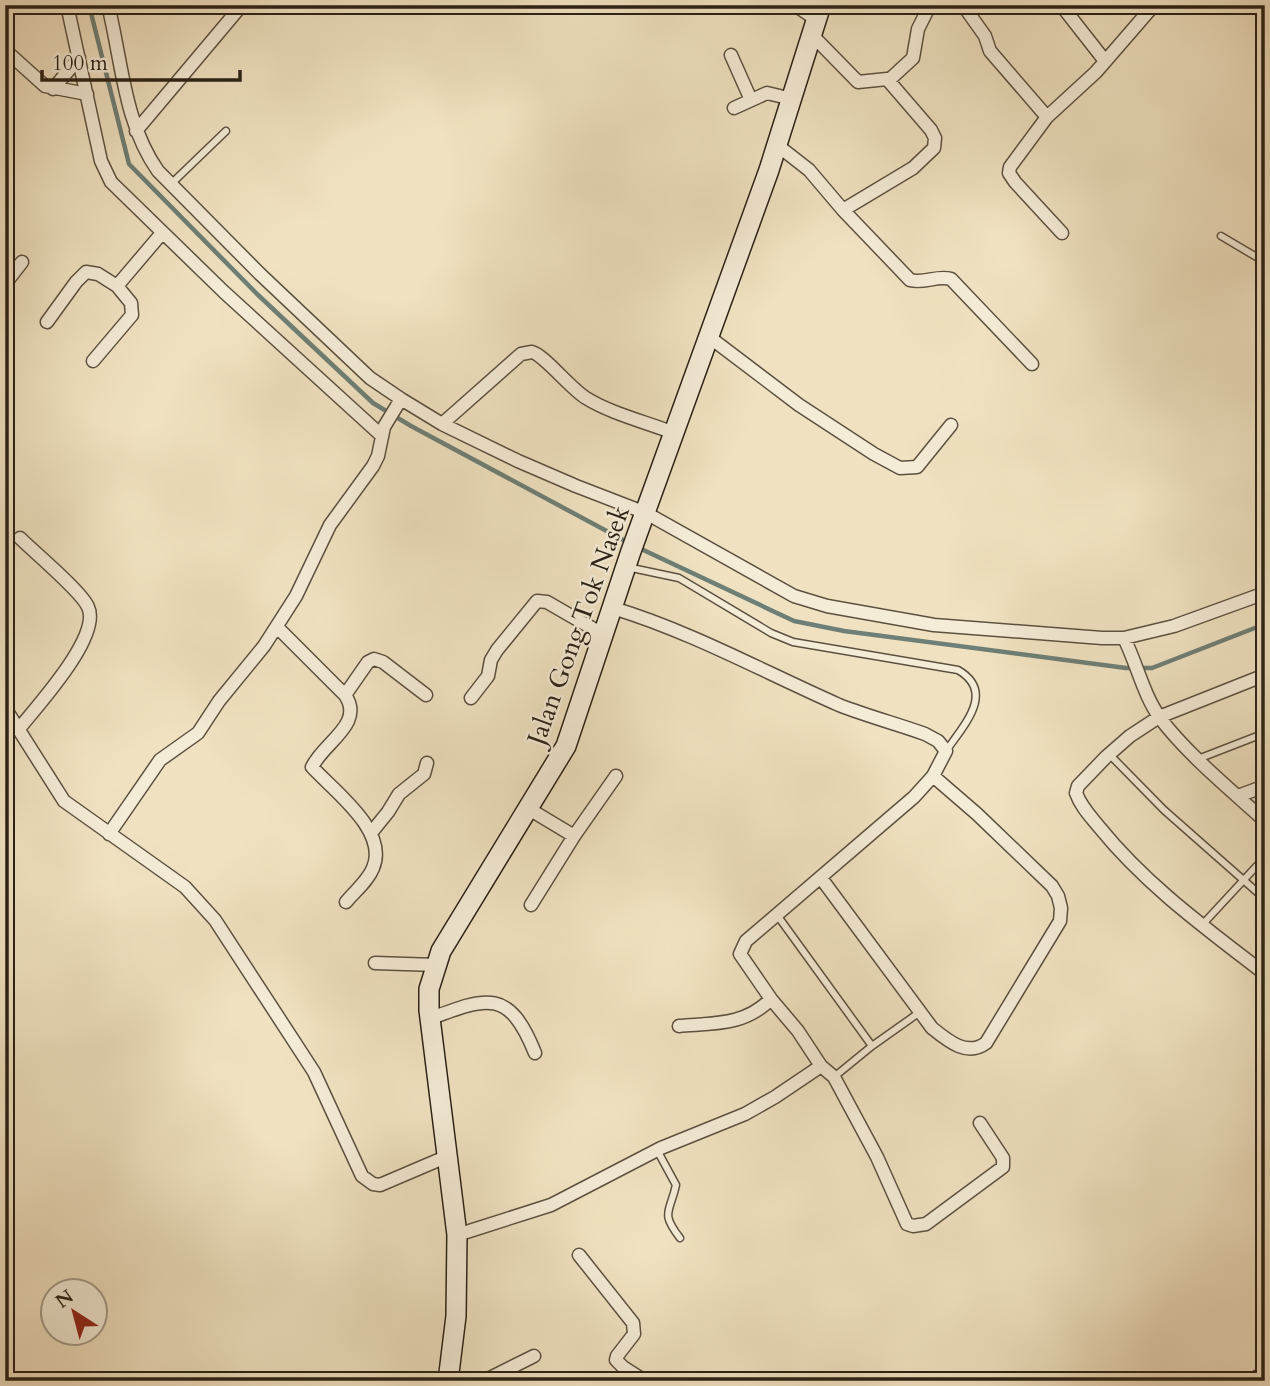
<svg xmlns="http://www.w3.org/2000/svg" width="1270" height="1386" font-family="Cardo,serif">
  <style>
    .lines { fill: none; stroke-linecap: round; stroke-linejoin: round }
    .stream { stroke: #6d7f76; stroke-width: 4.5 }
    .service-casing { stroke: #5c5140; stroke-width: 9 }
    .minor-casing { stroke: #5c5140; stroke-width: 15 }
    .secondary-casing { stroke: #2a2115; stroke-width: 22 }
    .primary-casing { stroke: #2a2115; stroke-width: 24 }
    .service { stroke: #f5ecd7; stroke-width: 6 }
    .minor { stroke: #f5ecd7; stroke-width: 12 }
    .secondary { stroke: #f5ecd7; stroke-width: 19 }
    .primary { stroke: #f0e2c1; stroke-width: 21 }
    .labels { text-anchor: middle; stroke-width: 5; stroke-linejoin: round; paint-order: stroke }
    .street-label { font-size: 26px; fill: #2a2115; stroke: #f5ecd7 }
  </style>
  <rect width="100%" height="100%" fill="#f0e2c1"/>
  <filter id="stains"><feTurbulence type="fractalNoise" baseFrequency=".00286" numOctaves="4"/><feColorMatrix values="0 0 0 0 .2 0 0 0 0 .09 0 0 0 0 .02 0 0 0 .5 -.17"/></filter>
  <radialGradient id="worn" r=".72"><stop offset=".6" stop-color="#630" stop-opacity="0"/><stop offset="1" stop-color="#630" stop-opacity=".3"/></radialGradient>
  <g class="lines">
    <path class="stream" d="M89 5 129 164 257 294 373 403 411 426 629 543
      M637 547 794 621 844 631 1126 668H1152L1265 624"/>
    <defs>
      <path id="service" d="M171 184 226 131
        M1221 236 1265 262
        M627 567 679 578 771 633 793 642 958 670C996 692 964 725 946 751
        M1109 754 1164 810 1265 899
        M1198 759 1265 733
        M777 915 872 1046
        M1202 925 1265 857
        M834 1077 872 1046 920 1012
        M657 1150 676 1185C670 1213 660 1212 680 1238"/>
      <path id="minor" d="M67 5 101 161 111 182 224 292 382 436
        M108 5C122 61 124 123 158 171L260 274 370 378 401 399 442 424 518 461 576 486 646 513 794 596 827 606 934 625 1102 638H1124L1174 626 1265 593
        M795 5 817 20
        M963 5 985 36 990 51 1047 117
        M1064 5 1065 10 1105 61
        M5 50 45 86 87 94
        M731 55 751 100
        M888 81 913 58 918 29 930 5
        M53 89 79 58
        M734 108 767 93 792 99
        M136 131 242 5
        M777 145 809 170 843 210 913 168 934 148 935 138 931 130 887 79 858 82 812 35
        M843 210 910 280C924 284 937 275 951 279L1032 364
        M1062 233 1015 182 1009 173 1010 167 1047 117 1096 72 1154 5
        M5 284 22 262
        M47 322 76 282 86 272 98 274 117 286
        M708 336 799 405 874 454 900 468 917 467 951 425
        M93 361 132 315 131 303 117 286 162 233
        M442 424 521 354 532 352C544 355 570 388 586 398 612 414 646 422 674 433
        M613 608C692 632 764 672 839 705 867 716 897 724 925 734L938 741 946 751 933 776 914 797 746 941 740 954 771 999 798 1031 821 1066 834 1077 877 1157 907 1224 913 1226 926 1224 1003 1167V1158L980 1123
        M277 627 345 695C365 724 324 742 312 767 334 791 389 831 373 868 368 881 355 891 346 902
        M1124 638C1137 664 1143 694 1160 718 1187 754 1231 790 1265 821
        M1265 675 1159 717 1130 736 1106 757 1078 786 1076 793C1081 807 1091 817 1100 828 1147 886 1207 929 1265 974
        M345 695 368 662 374 659 383 662 426 695
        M471 698 488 676 491 660 497 650 537 601 547 602 604 635
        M5 708 64 801 185 887 215 920 314 1072 362 1176 373 1184 380 1185 448 1156
        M18 730C37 706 102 636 88 607 82 592 34 552 20 538
        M1238 796 1265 786
        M529 809 574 836 616 776
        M371 833 388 812 399 794 424 774 427 763
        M109 834 160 760 198 733 219 701 264 646 296 596 330 525 373 466 378 456 384 427 401 399
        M821 878 932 1028C948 1041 967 1057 986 1043L1060 921 1061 908 1058 896 1052 886 977 814 933 776
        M531 905 574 836
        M375 963 436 965
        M429 1019C487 997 509 988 535 1053
        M679 1026C714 1023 744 1026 771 999
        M457 1235 551 1205 661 1148 745 1114 775 1097 821 1066
        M579 1255 633 1323 634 1334 617 1356 616 1360 623 1367 645 1381
        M484 1381 534 1356"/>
      <path id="secondary" d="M448 1381 456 1316 457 1235 429 1010V989L441 951 566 746 630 554 769 170 821 5"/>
      <path id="primary" d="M1259 1381 1265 1378"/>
    </defs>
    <use href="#service" class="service-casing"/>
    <use href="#minor" class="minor-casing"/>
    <use href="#secondary" class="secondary-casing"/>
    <use href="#primary" class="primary-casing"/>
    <use href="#service" class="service"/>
    <use href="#minor" class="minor"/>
    <use href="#secondary" class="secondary"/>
    <use href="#primary" class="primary"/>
  </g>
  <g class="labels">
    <g class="street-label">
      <text transform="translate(578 625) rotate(-70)" y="9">Jalan Gong Tok Nasek</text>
    </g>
  </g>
  <rect width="1270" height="1386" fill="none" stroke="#f0e2c1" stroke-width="28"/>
  <rect x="7" y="7" width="1256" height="1372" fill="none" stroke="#2a2115" stroke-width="3.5"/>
  <rect x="14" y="14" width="1242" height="1358" fill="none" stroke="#2a2115" stroke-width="2"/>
  <g transform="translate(74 1312) rotate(324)"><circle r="33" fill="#f5ecd7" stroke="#a49b89" stroke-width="2"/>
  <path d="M0-5L12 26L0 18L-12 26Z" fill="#8f2418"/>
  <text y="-10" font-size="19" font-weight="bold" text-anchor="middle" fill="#2a2115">N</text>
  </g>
  <path d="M42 70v10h198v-10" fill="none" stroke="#2a2115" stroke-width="3.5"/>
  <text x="52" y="70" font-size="21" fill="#2a2115" stroke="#f5ecd7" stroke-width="5" paint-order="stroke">100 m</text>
  <rect width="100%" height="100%" filter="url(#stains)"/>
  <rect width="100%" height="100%" fill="url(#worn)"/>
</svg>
